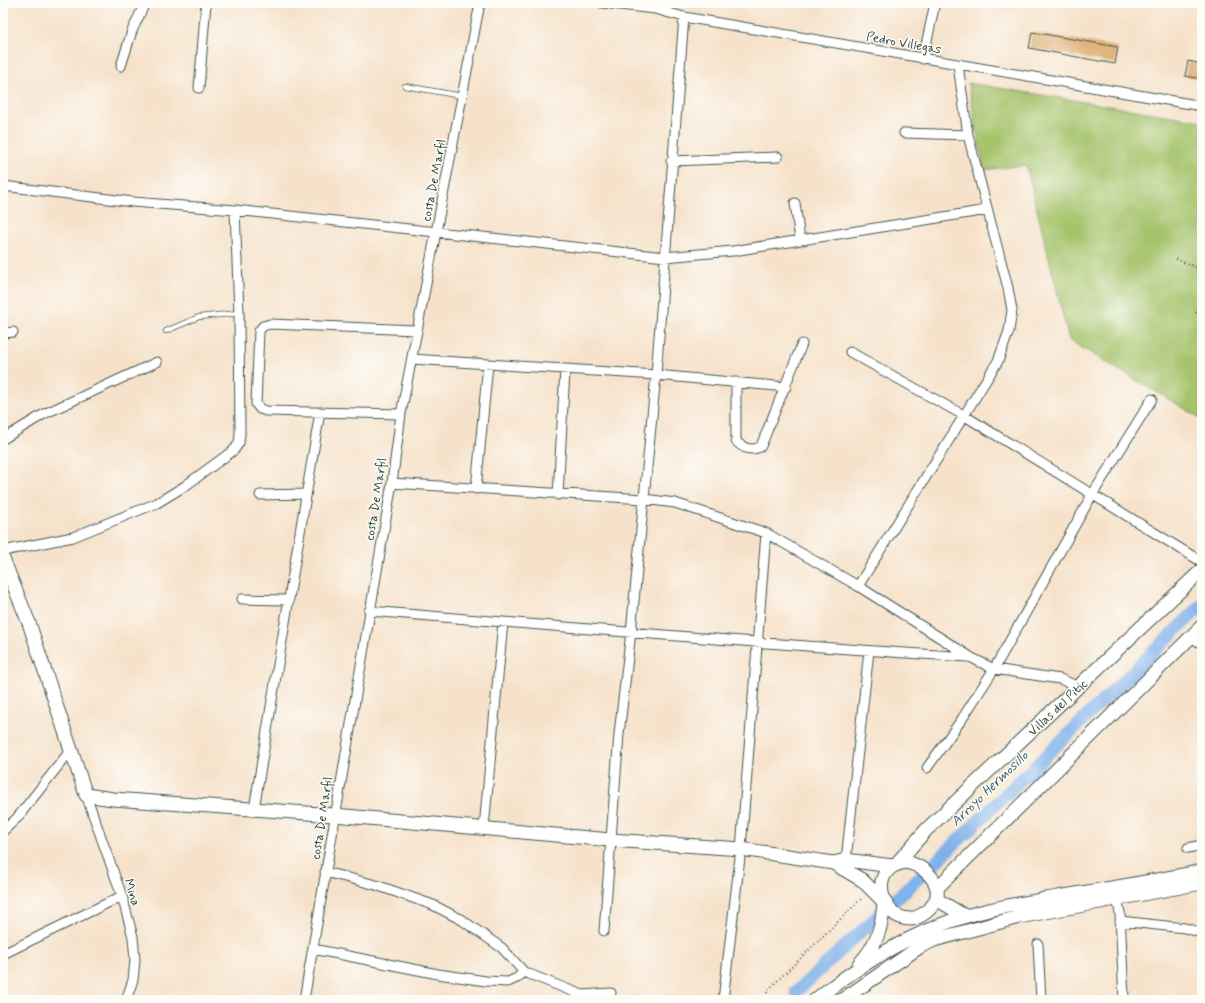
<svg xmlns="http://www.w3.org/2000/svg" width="1205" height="1003" font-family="Mynerve,sans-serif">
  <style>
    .green { fill: #a5c36a; stroke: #62804f }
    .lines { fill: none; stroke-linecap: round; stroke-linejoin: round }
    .canal { stroke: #7fb1eb; stroke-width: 13 }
    .building { fill: #ddae72 }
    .lane-casing { stroke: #3f564b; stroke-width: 6 }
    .street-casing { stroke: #3f564b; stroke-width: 11 }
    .secondary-casing { stroke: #3f564b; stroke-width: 15 }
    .path { stroke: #3f564b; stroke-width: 2; stroke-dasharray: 1 3; stroke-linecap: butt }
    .lane { stroke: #fff; stroke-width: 4.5 }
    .street { stroke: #fff; stroke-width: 9 }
    .secondary { stroke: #fff; stroke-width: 13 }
    .labels { text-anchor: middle; stroke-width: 3; stroke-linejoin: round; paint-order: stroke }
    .street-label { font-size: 13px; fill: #1f3d34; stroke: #fdfcf7 }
    .water-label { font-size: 14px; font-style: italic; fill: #3c606b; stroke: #fdfcf7 }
  </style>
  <rect width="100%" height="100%" fill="#fdfcf7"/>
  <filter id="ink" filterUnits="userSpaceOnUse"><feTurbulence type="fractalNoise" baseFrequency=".025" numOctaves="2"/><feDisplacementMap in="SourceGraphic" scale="8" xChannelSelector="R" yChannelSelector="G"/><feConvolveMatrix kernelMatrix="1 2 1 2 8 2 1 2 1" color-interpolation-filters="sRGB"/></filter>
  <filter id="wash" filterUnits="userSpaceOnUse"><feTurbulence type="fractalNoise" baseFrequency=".012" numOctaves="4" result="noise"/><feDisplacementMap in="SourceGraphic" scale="16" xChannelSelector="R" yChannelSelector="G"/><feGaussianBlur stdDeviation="0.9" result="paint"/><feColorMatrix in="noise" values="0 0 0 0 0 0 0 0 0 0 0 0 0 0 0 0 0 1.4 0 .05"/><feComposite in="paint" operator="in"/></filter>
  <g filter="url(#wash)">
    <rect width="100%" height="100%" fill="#f6e2cb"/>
    <path class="green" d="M968 83 1202 121V419L1069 340 1026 165 984 170Z"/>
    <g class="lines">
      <path class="canal" d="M796 992 937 861 1202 605"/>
    </g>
    <g id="blocks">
      <path class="building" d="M1032 32 1118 47 1115 64 1029 48Z
        M1188 61 1202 64V79L1185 76Z"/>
    </g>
  </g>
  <g filter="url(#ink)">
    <use href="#blocks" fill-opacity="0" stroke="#3f564b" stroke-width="1"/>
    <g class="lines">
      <defs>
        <path id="lane" d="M405 86 462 96
          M166 331 199 317 239 313"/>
        <path id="street" d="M602 3 655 9 684 17 1202 106
          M923 59 935 3
          M121 66 132 31 145 3
          M199 88 206 3
          M904 133 968 135
          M671 161 778 157
          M3 186 133 202 235 210 665 257 733 251 987 210
          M795 203 800 240
          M3 333 13 332
          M850 352 965 416 1202 562
          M412 359 656 375 786 387
          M736 382V441C742 448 752 452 761 446L802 344
          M401 414 266 411 260 409 256 404 259 331 263 326 270 324 416 330
          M3 439 44 414 157 362
          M392 483 644 499 675 503 766 533 858 586 969 656
          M476 489 488 364
          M260 495 305 494
          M558 495 565 370
          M3 551 73 537 157 503 185 486 234 450 239 443 240 434 239 313 235 210
          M858 586 998 361 1009 331 1012 310 1008 288 968 135 958 65
          M242 599 287 600
          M369 611C569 627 770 645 970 657L994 669 1060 679 1079 687
          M1191 637 1202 644
          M927 768 962 719 994 669 1092 495 1152 399
          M86 795 122 896 133 937 135 960 133 980 126 1000
          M254 809 320 412
          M484 828 503 622
          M3 831 17 818 70 751
          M1188 848 1202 845
          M846 860 869 651
          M325 872 376 885 433 905 462 920 502 948 524 972 582 995 611 993
          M1116 894 1120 913 1124 1000
          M1120 921 1185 928 1202 933
          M604 931 619 734 631 632 656 375 684 17
          M1038 944 1041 1000
          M313 949 438 974 486 981 508 982 517 978 524 972
          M3 954 122 896
          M304 1000 392 483 401 414 480 3
          M723 1000 741 849 766 533"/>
        <path id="secondary" d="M3 559 29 623 86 795 113 799 334 815 611 840 741 849 833 863 846 860 892 866
          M906 862C930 867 951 893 926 912 889 941 858 868 906 862Z
          M833 863 862 880 883 901
          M897 863 927 829 1202 570
          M937 888 1202 626
          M936 899 965 916
          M859 964C876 947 882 927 884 903
          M815 1000C854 969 896 942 943 924 976 911 1012 905 1046 899 1098 890 1150 882 1202 871
          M842 1000 921 946 934 940 1019 917 1202 883"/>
      </defs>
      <use href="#lane" class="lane-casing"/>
      <use href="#street" class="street-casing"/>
      <use href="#secondary" class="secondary-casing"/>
      <path class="path" d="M1176 259 1200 269
        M1196 313 1202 299
        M763 1000 769 989 863 897"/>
      <use href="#lane" class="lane"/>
      <use href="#street" class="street"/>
      <use href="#secondary" class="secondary"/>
    </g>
  </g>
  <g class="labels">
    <g class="street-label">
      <text transform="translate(904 42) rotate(10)" y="5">Pedro Villegas</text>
      <text transform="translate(433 180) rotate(-79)" y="5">costa De Marfil</text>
      <text transform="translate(375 499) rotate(-81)" y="5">costa De Marfil</text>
      <text transform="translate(1057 707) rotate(-43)" y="5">Villas del Pitic</text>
      <text transform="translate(321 818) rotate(-81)" y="5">costa De Marfil</text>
      <text transform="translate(133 892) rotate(73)" y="5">Mina</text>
    </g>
    <g class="water-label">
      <text transform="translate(989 788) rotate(-44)" y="5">Arroyo Hermosillo</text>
    </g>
  </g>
  <rect width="1205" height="1003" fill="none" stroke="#fdfcf7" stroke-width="16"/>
</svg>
